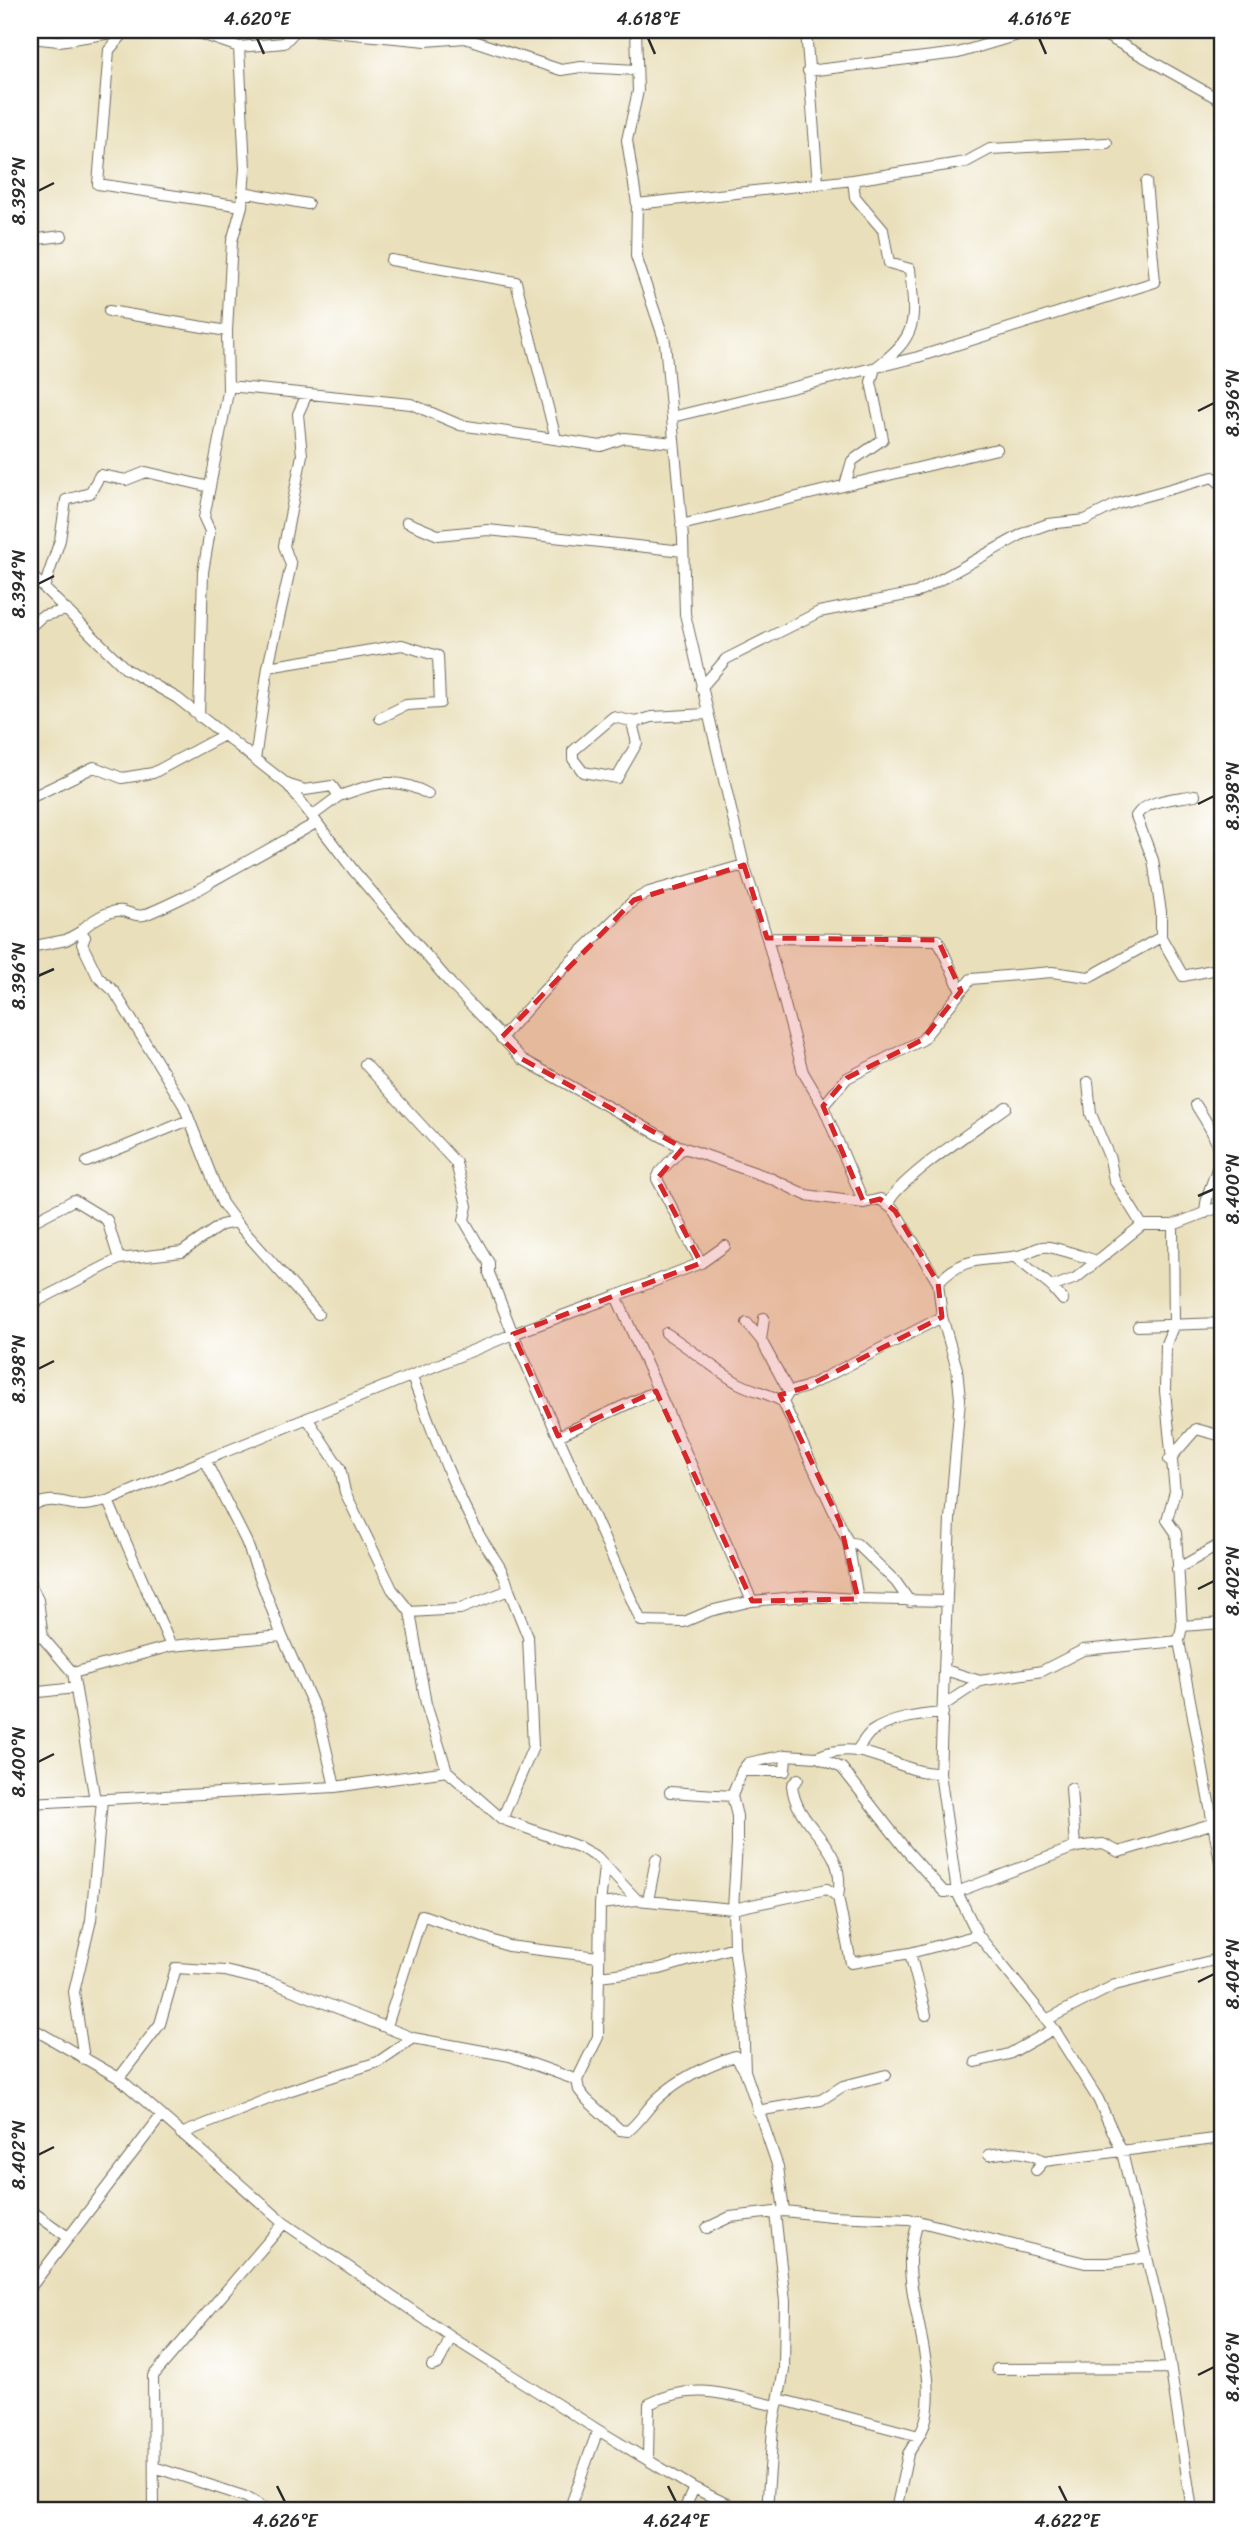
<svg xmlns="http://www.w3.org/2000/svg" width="1252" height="2540" font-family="Sriracha,sans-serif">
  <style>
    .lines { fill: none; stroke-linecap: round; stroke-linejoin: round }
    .street-casing { stroke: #6e6a5d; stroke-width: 12 }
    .street { stroke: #fff; stroke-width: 10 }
    .marked { fill: #d62828; fill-opacity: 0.2; stroke: #d62828; stroke-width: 5; stroke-dasharray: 14 9; stroke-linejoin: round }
    .ticks { fill: none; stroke: #2b2b2b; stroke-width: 2.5 }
    .neatline { fill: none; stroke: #2b2b2b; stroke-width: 2.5 }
    .ticks-label { font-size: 18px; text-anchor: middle; fill: #2b2b2b }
  </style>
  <rect width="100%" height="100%" fill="#fff"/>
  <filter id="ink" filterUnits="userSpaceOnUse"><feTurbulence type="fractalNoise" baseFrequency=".0143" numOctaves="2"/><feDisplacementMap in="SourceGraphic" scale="14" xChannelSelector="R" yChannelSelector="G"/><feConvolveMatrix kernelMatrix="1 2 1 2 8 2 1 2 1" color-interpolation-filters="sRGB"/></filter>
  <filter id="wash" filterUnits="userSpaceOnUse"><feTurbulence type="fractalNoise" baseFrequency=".00686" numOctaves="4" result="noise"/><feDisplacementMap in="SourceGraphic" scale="28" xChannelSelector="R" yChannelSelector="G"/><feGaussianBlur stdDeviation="1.57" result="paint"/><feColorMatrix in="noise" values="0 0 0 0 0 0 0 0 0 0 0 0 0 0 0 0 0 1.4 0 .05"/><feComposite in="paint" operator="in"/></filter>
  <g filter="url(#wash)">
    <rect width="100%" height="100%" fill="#e9dfba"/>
  </g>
  <g filter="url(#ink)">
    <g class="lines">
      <defs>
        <path id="street" d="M312 30 426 41 465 38 561 70 581 67 637 70
          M636 30 638 91 627 140 637 204 636 256 665 342 683 538 685 614 744 865 767 938 803 1072 823 1106 864 1203 880 1199 895 1211 938 1283 942 1317 957 1369 960 1399 950 1519 940 1773 957 1892 978 1935 1054 2029 1098 2099 1122 2152 1166 2337 1192 2510
          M806 30 818 184
          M1096 30 1222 101
          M125 32 109 50 98 184 242 206
          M30 38 59 41 118 32H196L239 47 284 43 296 30
          M808 71 958 53 1034 30
          M243 192 308 204
          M637 204 853 180 966 162 990 149 1107 143
          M30 240 62 236
          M391 260 516 282 556 439
          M109 311 227 331
          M228 386 411 404 460 425 601 446 624 438 674 443
          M672 417 918 357 1155 282 1146 182
          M845 485 852 461 883 439 871 382 875 368C920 335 915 320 910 269L889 263 883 230 855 197 853 180
          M407 522 438 535 488 530 683 551
          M681 525 997 449
          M30 574 126 669 177 698 288 785 354 871 451 984 522 1059 679 1146 770 1178 806 1195 864 1203
          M44 588 60 540 66 500 90 493 100 475 126 480 146 472 210 487
          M30 627 42 616 67 610
          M268 667 402 645 438 656 440 703 406 705 380 718
          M701 688 726 659 819 612 916 593 1026 532 1048 524 1085 520 1117 504 1213 477 1222 485
          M199 717 203 572 210 531 204 518 228 392 227 331 232 241 242 206 245 169 239 47
          M636 722 613 717 573 751V759L583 772 617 778 637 743 633 727 636 722 652 717 706 714
          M255 760 268 667 291 565 284 546 302 455 298 414 307 394
          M289 785 305 790 332 786 339 796 312 816
          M339 796C375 784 393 775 428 794
          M30 798 94 767 122 778 153 773 222 736
          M1161 937V912L1153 860 1136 816C1147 799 1176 799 1195 795
          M767 938 938 940 961 991
          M30 947 66 940 80 932
          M501 1038 567 965 634 900 649 892 744 865
          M1088 1082 1091 1114 1110 1159 1114 1180 1142 1225
          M1196 1105C1206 1122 1223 1144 1218 1165 1213 1184 1206 1192 1205 1213
          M823 1106 847 1078 922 1040 971 979 1052 972 1089 977 1161 937 1183 976 1222 968
          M683 1147 660 1172 657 1179 701 1263
          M87 1162 189 1120
          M888 1205C892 1183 983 1124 1006 1107
          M236 1222 318 1314
          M30 1223 74 1200 107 1220 119 1259
          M1173 1225 1174 1324 1166 1344 1165 1391 1175 1491 1167 1520 1176 1533 1182 1626 1179 1641 1222 1872
          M1015 1257 1052 1287 1076 1278 1142 1225H1173L1222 1206
          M938 1283C965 1254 984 1262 1018 1256 1029 1254 1037 1245 1049 1247 1065 1250 1081 1256 1097 1261
          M30 1286 39 1300 119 1259 182 1252 221 1225 236 1222 222 1203 184 1106 114 991 98 977 82 944 85 937 80 932C89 922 108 909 123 911 131 913 136 917 144 915 155 911 207 887 212 881L316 823
          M1052 1287 1063 1300
          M616 1296 701 1263 725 1246
          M30 1309 39 1300
          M764 1318 761 1340 789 1392
          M747 1323 761 1340
          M1138 1326 1222 1323
          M666 1333C691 1349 713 1368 738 1383 753 1391 769 1393 783 1402
          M412 1377C433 1431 452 1488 481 1538 493 1558 503 1567 509 1590
          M656 1391 558 1436 513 1334 616 1296 752 1601
          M307 1418 340 1468 345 1492 392 1589 410 1612
          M558 1436 641 1621 684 1622 710 1611 752 1601 806 1596 858 1599
          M205 1460 513 1334 489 1273V1263L464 1220 467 1206 456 1163 365 1064
          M1169 1460 1196 1429 1222 1436
          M30 1508C48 1496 59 1502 79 1505 88 1506 99 1502 108 1501
          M848 1542 783 1402 789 1392 806 1387 942 1317
          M1177 1569 1219 1545 1222 1540
          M30 1583 38 1600 43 1638 73 1673
          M910 1602 896 1582 857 1544 848 1542 858 1599 947 1601
          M1182 1626 1222 1623
          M171 1646 108 1501 205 1460 246 1541 282 1636
          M945 1670 980 1681 1042 1671 1083 1650 1179 1641
          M30 1693 75 1688
          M944 1705 980 1681
          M857 1750C862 1744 865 1737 871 1732 891 1718 920 1715 943 1713
          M817 1757C864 1735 896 1774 940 1773
          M744 1768 748 1763 786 1755
          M798 1779 792 1785C796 1831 848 1842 838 1897
          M1071 1788 1075 1847
          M670 1792 732 1796
          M95 1800 73 1673 171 1646 282 1636 319 1718 335 1787
          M30 1803 335 1787 447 1771
          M502 1819 533 1747 528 1637 509 1590 460 1609 410 1612 426 1704 447 1771 502 1819 579 1847 597 1857 637 1900
          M648 1901 656 1859
          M600 1904 604 1867
          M734 1947 743 2017 745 2071
          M910 1953 926 2015
          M598 1976 660 1969 734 1947 733 1909 827 1889 838 1897 851 1963 910 1953 978 1935
          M1048 2019 1115 1985 1222 1958
          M387 2026 422 1915 508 1946 598 1957
          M30 2027 119 2078 284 2223 451 2337 598 2430 694 2488 739 2510
          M84 2059 74 1992 91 1920 102 1800
          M976 2062 1009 2054 1054 2029
          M119 2078 160 2024 176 1968 225 1971 274 1983 413 2038 510 2056 577 2080
          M757 2111 821 2100 843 2086 886 2075
          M181 2134 288 2091 378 2062 413 2038
          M989 2155C1010 2151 1025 2150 1044 2161
          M1036 2170 1044 2161 1222 2138
          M30 2210 68 2237
          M784 2211 778 2167 745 2071 735 2056C707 2065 680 2078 658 2098 647 2108 640 2122 628 2131L620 2130 587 2100 579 2090 577 2080 598 2037 600 1904 637 1900 733 1909 737 1843V1816L732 1796 742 1771H785L786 1755 817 1757 842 1768 907 1851 944 1892H957L1075 1847 1103 1844 1119 1852 1211 1824
          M918 2221C915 2233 911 2247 910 2259 908 2309 946 2392 919 2436
          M707 2228 730 2217 784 2211 831 2216 909 2219 1085 2263H1109L1147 2257
          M30 2288 161 2116
          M432 2366 438 2364 451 2337
          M997 2369 1170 2368
          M779 2399 919 2436 908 2454 896 2510
          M648 2459 649 2404C695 2380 730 2396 777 2406
          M154 2467 246 2497 268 2510
          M154 2510 153 2376 284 2223
          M569 2510 598 2430
          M684 2510 694 2488
          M767 2510 773 2427 784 2370 785 2301 775 2213"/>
      </defs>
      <use href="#street" class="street-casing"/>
      <use href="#street" class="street"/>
    </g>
  </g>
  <path class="marked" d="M744 865 767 938 938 940 961 991 922 1040 847 1078 823 1106 864 1203 880 1199 895 1211 938 1283 942 1317 806 1387 780 1395 840 1522 858 1599 752 1601 656 1391 558 1436 513 1334 701 1263 657 1179 683 1148 522 1059 501 1038 634 900Z"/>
  <path class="ticks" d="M257 38 264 54M648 38 655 54M1039 38 1046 54M38 191 54 183M1198 411 1214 403M38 584 54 576M1198 804 1214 796M38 976 54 969M1198 1196 1214 1189M38 1369 54 1361M1198 1589 1214 1581M38 1762 54 1754M1198 1982 1214 1974M38 2155 54 2147M1198 2375 1214 2367M277 2486 285 2502M668 2486 676 2502M1059 2486 1067 2502"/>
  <rect width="1252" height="2540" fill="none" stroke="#fff" stroke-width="77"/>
  <rect x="38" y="38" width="1176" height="2464" class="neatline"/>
  <g class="ticks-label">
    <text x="257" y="25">4.620°E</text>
    <text x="648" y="25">4.618°E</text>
    <text x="1039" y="25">4.616°E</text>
    <text transform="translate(19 191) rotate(-90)" y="6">8.392°N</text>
    <text transform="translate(1233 403) rotate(-90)" y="6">8.396°N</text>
    <text transform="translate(19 584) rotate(-90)" y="6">8.394°N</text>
    <text transform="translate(1233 796) rotate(-90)" y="6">8.398°N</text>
    <text transform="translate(19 976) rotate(-90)" y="6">8.396°N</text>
    <text transform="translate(1233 1189) rotate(-90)" y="6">8.400°N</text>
    <text transform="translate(19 1369) rotate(-90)" y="6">8.398°N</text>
    <text transform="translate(1233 1581) rotate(-90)" y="6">8.402°N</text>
    <text transform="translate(19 1762) rotate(-90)" y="6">8.400°N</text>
    <text transform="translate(1233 1974) rotate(-90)" y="6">8.404°N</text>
    <text transform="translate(19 2155) rotate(-90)" y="6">8.402°N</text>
    <text transform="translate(1233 2367) rotate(-90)" y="6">8.406°N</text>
    <text x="285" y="2527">4.626°E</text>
    <text x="676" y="2527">4.624°E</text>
    <text x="1067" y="2527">4.622°E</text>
  </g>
</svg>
